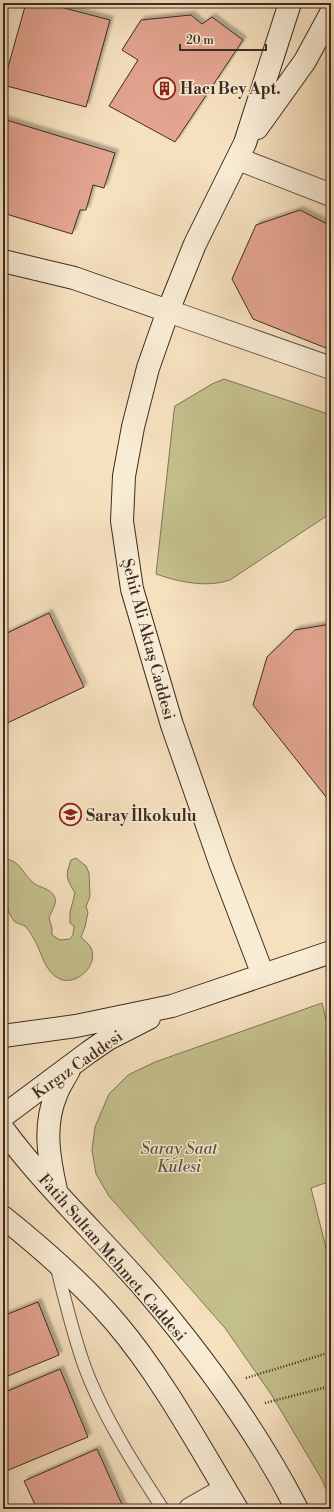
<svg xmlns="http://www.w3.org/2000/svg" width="334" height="1512" font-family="'Libre Bodoni',serif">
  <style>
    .green { fill: #c4c08c; stroke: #817658 }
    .building { fill: #e3a490; stroke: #3e2c24; filter: url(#shadow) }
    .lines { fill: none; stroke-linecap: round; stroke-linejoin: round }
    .lane-casing { stroke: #6c594b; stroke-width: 14 }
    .street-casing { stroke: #6c594b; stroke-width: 24 }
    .secondary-casing { stroke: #3e2c24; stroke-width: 24 }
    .path { stroke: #3e2c24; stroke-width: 2.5; stroke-dasharray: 1 2; stroke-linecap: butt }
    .lane { stroke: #f9ecd5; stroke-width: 12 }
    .street { stroke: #f9ecd5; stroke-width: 22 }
    .secondary { stroke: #f9ecd5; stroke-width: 22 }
    .labels { text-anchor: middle; stroke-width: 3; stroke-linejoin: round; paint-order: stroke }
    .poi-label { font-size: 16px; font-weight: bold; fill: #3e2c24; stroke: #f9ecd5; text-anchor: start }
    .street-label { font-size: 16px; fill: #3e2c24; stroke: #f9ecd5 }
    .park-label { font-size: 16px; font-style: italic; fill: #60513e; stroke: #f9ecd5 }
  </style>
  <defs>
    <filter id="shadow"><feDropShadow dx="3.5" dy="-3.5" stdDeviation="1" flood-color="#0004"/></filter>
  </defs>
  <rect width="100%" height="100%" fill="#f6e1bf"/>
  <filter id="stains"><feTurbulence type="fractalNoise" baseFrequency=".005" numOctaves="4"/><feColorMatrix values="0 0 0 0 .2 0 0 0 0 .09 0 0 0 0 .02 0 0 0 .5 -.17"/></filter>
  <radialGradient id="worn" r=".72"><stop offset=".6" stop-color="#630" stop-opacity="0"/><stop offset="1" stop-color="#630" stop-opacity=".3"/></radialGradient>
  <path class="green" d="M224 379 331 415V513L230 580C206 588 179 582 156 574L174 411 175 406 212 384Z
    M76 858 86 866 89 873 90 896 86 907 88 912 85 927 81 937C84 941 89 943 91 948 99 966 76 986 60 979 44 972 42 952 34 939 32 935 28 929 25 926 22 924 17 924 14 921 1 904 3 878 5 859 21 860 23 876 35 884 41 888 52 889 55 898 57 904 51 912 49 918L52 928V935L60 940 70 939 73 935 74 926 70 923V912L75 893C66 878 65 876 71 860Z
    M322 1003 331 1040V1181L311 1188 331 1268V1500L321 1478 271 1394 225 1328 109 1196 96 1174 92 1150 95 1127 109 1094 128 1075 155 1062Z"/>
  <path class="building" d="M26 3H45L110 20 86 107 3 85Z
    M191 15 202 24 212 17 243 40 175 142 109 106 138 60 122 50 141 20Z
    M3 119 115 153 104 188 93 185 86 210H80L72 234 3 213Z
    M300 210 331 226V350L253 319 232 279 256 225Z
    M49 613 84 687 3 725V635Z
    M331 624V801L330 802 253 705 267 657 295 630Z
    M38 1302 59 1355 3 1378V1316Z
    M60 1369 88 1437 6 1471 3 1465V1393Z
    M97 1449 124 1509H37L24 1481Z"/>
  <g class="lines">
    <defs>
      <path id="lane" d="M56 1264C64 1297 72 1330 83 1362 100 1411 134 1465 163 1509"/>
      <path id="street" d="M238 159 331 195
        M168 311 331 368
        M190 1509 225 1489"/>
      <path id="secondary" d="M257 128 305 61 331 13
        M3 261 74 278 168 311
        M263 975 221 865 172 725 132 589 122 521 124 476 133 427 148 368 168 311 195 244 245 143 290 3
        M3 1036 76 1026 172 1006 331 952
        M6 1114 89 1052 108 1039 149 1018
        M3 1129C46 1187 99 1236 146 1290 203 1357 257 1431 297 1509
        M56 1190C49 1159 43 1126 56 1095 59 1086 65 1078 69 1070
        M3 1217C43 1249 83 1284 116 1323 162 1377 200 1448 237 1509"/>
    </defs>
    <use href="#lane" class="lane-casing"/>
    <use href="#street" class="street-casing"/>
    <use href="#secondary" class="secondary-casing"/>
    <path class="path" d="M246 1378 331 1352
      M265 1403 331 1386"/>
    <use href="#lane" class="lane"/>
    <use href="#street" class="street"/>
    <use href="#secondary" class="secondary"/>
  </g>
  <defs>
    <symbol id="building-ring" viewBox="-11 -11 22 22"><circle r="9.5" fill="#f9ecd5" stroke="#8f2418" stroke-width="1.5"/><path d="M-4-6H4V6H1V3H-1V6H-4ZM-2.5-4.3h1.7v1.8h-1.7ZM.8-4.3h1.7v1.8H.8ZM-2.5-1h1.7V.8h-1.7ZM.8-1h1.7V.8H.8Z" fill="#8f2418"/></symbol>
    <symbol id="school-ring" viewBox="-11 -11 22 22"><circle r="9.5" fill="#f9ecd5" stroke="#8f2418" stroke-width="1.5"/><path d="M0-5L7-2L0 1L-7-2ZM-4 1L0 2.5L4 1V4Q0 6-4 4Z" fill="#8f2418"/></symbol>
  </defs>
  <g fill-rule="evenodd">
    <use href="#building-ring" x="152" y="76" width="25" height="25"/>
    <use href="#school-ring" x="58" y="802" width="25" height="25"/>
  </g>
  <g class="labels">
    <g class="poi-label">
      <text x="180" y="94">Hacı Bey Apt.</text>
      <text x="86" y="821">Saray İlkokulu</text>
    </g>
    <g class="street-label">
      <text transform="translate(149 639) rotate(75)" y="6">Şehit Ali Aktaş Caddesi</text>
      <text transform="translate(77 1064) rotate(-35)" y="6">Kırgız Caddesi</text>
      <text transform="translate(113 1257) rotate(49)" y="6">Fatih Sultan Mehmet. Caddesi</text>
    </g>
    <g class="park-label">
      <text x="179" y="1154">Saray Saat<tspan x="179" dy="18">Kulesi</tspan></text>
    </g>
  </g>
  <rect width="334" height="1512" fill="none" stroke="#f6e1bf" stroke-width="16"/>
  <rect x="4" y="4" width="326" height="1504" fill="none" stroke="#3e2c24" stroke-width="2"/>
  <rect x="8" y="8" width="318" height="1496" fill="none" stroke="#3e2c24"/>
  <path d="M180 44v6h86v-6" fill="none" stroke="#3e2c24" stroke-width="2"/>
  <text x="186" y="44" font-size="12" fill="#3e2c24" stroke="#f9ecd5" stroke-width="3" paint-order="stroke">20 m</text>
  <rect width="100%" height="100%" filter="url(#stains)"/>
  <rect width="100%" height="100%" fill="url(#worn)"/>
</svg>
